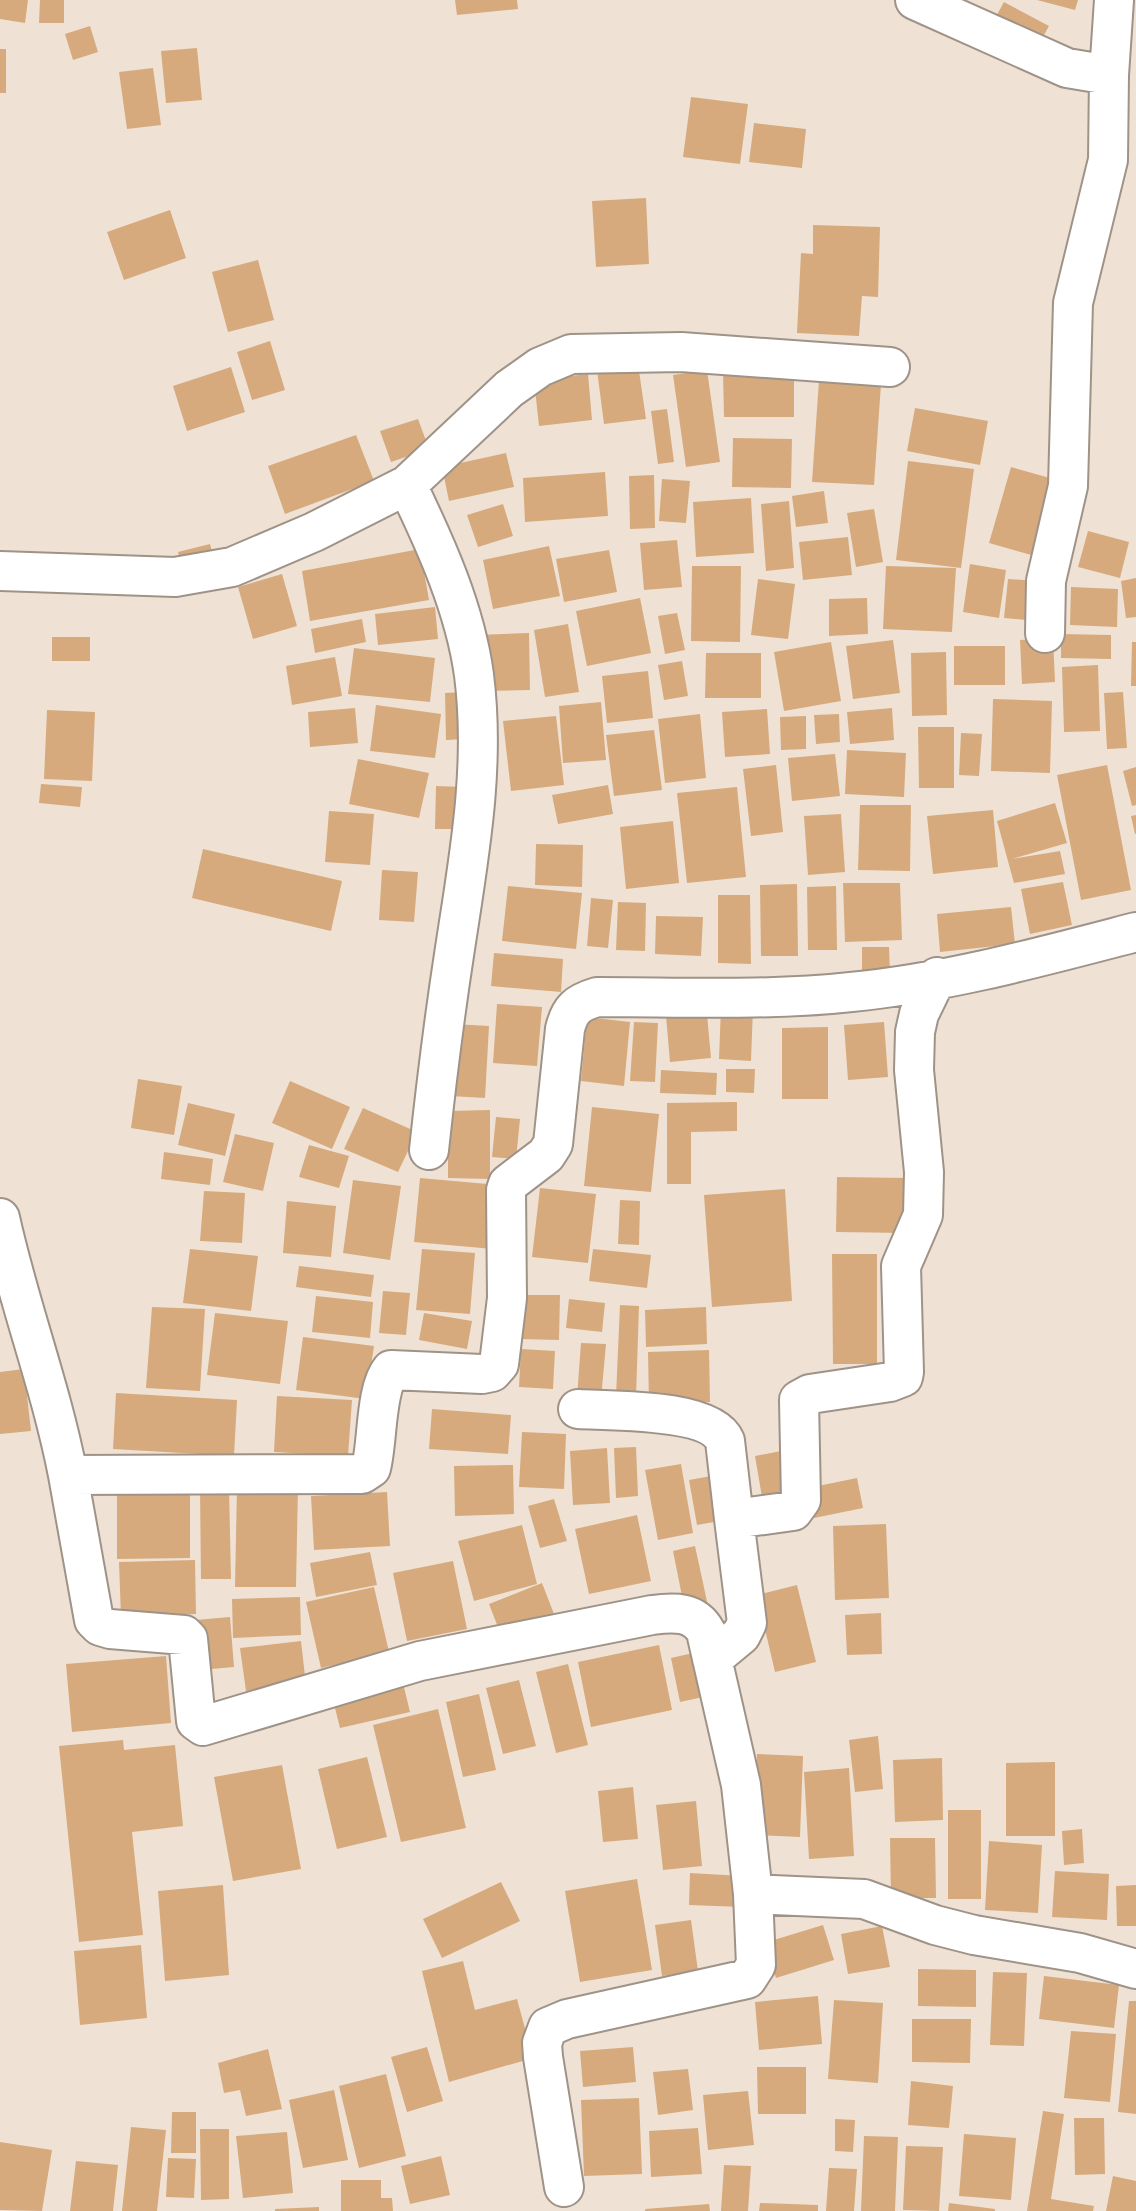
<svg xmlns="http://www.w3.org/2000/svg" width="1136" height="2211" font-family="'PT Sans Narrow',sans-serif">
  <style>
    .building { fill: #d6aa7c }
    .lines { fill: none; stroke-linecap: round; stroke-linejoin: round }
    .minor-casing { stroke: #9f9287; stroke-width: 42 }
    .minor { stroke: #fff; stroke-width: 38 }
  </style>
  <rect width="100%" height="100%" fill="#efe2d5"/>
  <path class="building" d="M0 0H28L25 23 0 19Z
    M40 0H64V23H39Z
    M455 0H517L518 9 457 15Z
    M1037 0H1078L1075 10Z
    M1004 2 1049 26 1034 53 989 29Z
    M90 26 98 52 73 60 65 34Z
    M197 48 202 100 166 103 161 51Z
    M0 49H6V93H0Z
    M153 68 161 125 127 129 119 72Z
    M691 97 748 104 740 164 683 157Z
    M754 123 806 129 802 168 749 162Z
    M646 198 649 264 596 267 592 201Z
    M170 210 186 258 124 280 107 232Z
    M813 225 880 227 878 297 862 296 859 336 797 333 801 253 813 254Z
    M258 260 274 320 228 332 212 272Z
    M270 341 285 390 252 400 237 352Z
    M638 364 646 419 604 424 597 370Z
    M231 367 245 412 187 431 173 386Z
    M707 370 720 462 686 467 673 375Z
    M794 370V417H724L723 372Z
    M588 374 592 420 539 426 534 380Z
    M819 380 881 384 874 485 812 482Z
    M915 408 988 421 980 465 907 451Z
    M667 409 674 462 658 464 651 411Z
    M418 419 429 449 391 462 380 431Z
    M356 435 374 481 285 514 268 466Z
    M733 438 792 439 791 488 732 487Z
    M506 453 514 487 449 501 442 467Z
    M908 461 974 469 961 568 896 560Z
    M1011 467 1057 480 1035 556 989 543Z
    M605 472 608 516 525 522 523 478Z
    M654 475 655 528 630 529 629 476Z
    M662 479 690 481 686 523 659 521Z
    M824 491 828 523 796 527 792 496Z
    M751 498 754 553 696 557 693 502Z
    M789 501 794 568 766 571 761 504Z
    M503 504 513 536 478 547 467 515Z
    M874 509 883 562 856 567 847 513Z
    M1088 531 1129 542 1120 578 1078 567Z
    M848 537 852 575 803 580 799 542Z
    M677 540 682 587 644 590 640 543Z
    M210 544 216 566 183 574 178 552Z
    M549 546 560 596 493 609 483 560Z
    M420 549 429 600 310 621 302 571Z
    M609 550 617 592 564 602 556 559Z
    M970 564 1006 570 999 618 963 612Z
    M692 566H741L740 642 691 641Z
    M886 566 956 568 952 632 883 629Z
    M282 574 297 626 253 639 238 587Z
    M1136 578V617L1126 618 1121 581Z
    M758 579 795 584 788 639 751 635Z
    M1008 579 1040 581 1037 621 1004 618Z
    M1071 587 1118 589 1117 627 1070 625Z
    M640 598 651 653 587 666 576 611Z
    M867 598 868 634 829 636V599Z
    M435 607 438 639 378 645 375 614Z
    M677 613 685 650 665 654 658 616Z
    M362 619 366 642 315 653 311 629Z
    M568 624 579 692 545 697 534 630Z
    M529 633 530 690 479 691 477 635Z
    M1061 634 1111 635V659L1061 658Z
    M52 637H90V661H52Z
    M1053 638 1055 682 1022 684 1020 640Z
    M893 640 900 693 853 699 846 646Z
    M831 642 841 701 784 711 774 652Z
    M1132 642H1136V686H1131Z
    M954 646H1005V685H954Z
    M354 648 435 658 430 702 348 694Z
    M946 652 947 715 912 716 911 653Z
    M706 653H761V698H705Z
    M335 657 342 696 292 705 286 666Z
    M682 661 688 696 664 700 658 665Z
    M1098 665 1100 731 1064 732 1062 667Z
    M648 671 653 718 607 723 602 676Z
    M463 692 465 739 446 740 445 693Z
    M1123 692 1127 748 1107 749 1104 693Z
    M993 699 1052 701 1050 773 991 771Z
    M601 702 606 760 563 763 559 706Z
    M376 705 441 714 435 758 370 751Z
    M355 708 358 743 310 747 308 712Z
    M892 708 894 740 850 744 847 712Z
    M767 709 770 754 725 757 722 712Z
    M47 710 95 712 92 781 44 779Z
    M700 714 706 778 665 783 658 719Z
    M839 714 840 742 816 744 814 715Z
    M556 716 564 785 511 791 503 721Z
    M806 716V749L781 750 780 717Z
    M918 727H954V788H919Z
    M654 730 662 790 614 796 606 735Z
    M961 733 982 734 979 776 959 775Z
    M847 750 906 753 904 797 845 794Z
    M835 754 840 796 792 801 788 758Z
    M358 759 429 773 419 818 349 804Z
    M776 765 783 832 751 836 743 769Z
    M1107 765 1131 890 1081 900 1057 775Z
    M1136 767V805L1132 806 1123 771Z
    M41 784 82 787 80 807 39 803Z
    M608 785 613 814 558 824 552 795Z
    M436 786 463 787 460 829H435Z
    M737 787 746 877 687 883 677 793Z
    M1055 803 1067 843 1012 859 1060 851 1065 874 1014 883 997 821Z
    M860 805H911L910 871 858 870Z
    M993 810 998 867 933 874 927 816Z
    M329 811 374 814 370 865 325 862Z
    M841 814 845 872 808 875 804 816Z
    M1136 815V834H1135L1131 816Z
    M673 821 679 883 626 889 620 827Z
    M536 844 583 845 582 887 535 885Z
    M203 849 342 881 331 931 192 898Z
    M382 870 418 872 414 922 379 920Z
    M1063 882 1072 925 1030 934 1021 889Z
    M843 883H900L902 940 845 942Z
    M797 884 798 956H761L760 885Z
    M508 886 582 893 576 949 502 941Z
    M836 886 837 950H808L807 887Z
    M718 895H750L751 964 718 963Z
    M591 898 613 900 608 948 587 946Z
    M618 902 646 903 645 951 616 950Z
    M1011 907 1015 944 940 952 937 914Z
    M656 916 703 917 701 956 655 954Z
    M862 947H889L890 974H862Z
    M494 953 563 959 561 992 491 986Z
    M497 1004 542 1007 537 1066 493 1063Z
    M721 1007 753 1008 751 1061 719 1059Z
    M707 1014 711 1058 670 1062 666 1016Z
    M587 1017 630 1022 624 1086 581 1081Z
    M634 1022 658 1023 655 1082 630 1081Z
    M884 1022 888 1077 848 1080 844 1025Z
    M454 1024 489 1026 485 1098 450 1096Z
    M828 1027V1099H782V1028Z
    M726 1069H755L754 1093 726 1092Z
    M661 1070 717 1073 716 1095 660 1093Z
    M138 1079 182 1086 174 1135 131 1128Z
    M290 1081 350 1107 332 1149 272 1123Z
    M737 1102V1131L691 1132V1184H667V1103Z
    M188 1103 235 1114 225 1156 178 1145Z
    M592 1107 659 1114 651 1192 584 1186Z
    M363 1108 417 1132 398 1172 344 1149Z
    M490 1110V1179L448 1178V1111Z
    M496 1117 520 1119 516 1159 492 1157Z
    M235 1134 274 1143 263 1191 223 1182Z
    M309 1145 349 1156 339 1188 299 1177Z
    M164 1152 213 1159 210 1185 161 1179Z
    M837 1177 907 1178 905 1233 836 1232Z
    M420 1178 499 1185 493 1249 414 1242Z
    M353 1180 401 1186 390 1260 343 1253Z
    M540 1188 596 1194 588 1263 532 1257Z
    M785 1189 792 1301 712 1307 704 1195Z
    M204 1191 245 1193 242 1243 200 1241Z
    M620 1200 640 1201 639 1245 618 1244Z
    M287 1201 336 1206 331 1257 283 1253Z
    M190 1249 258 1256 251 1311 183 1303Z
    M422 1249 475 1253 470 1314 416 1310Z
    M593 1249 651 1255 647 1288 589 1281Z
    M832 1254H877V1364H833Z
    M299 1266 374 1275 371 1297 296 1287Z
    M383 1291 410 1293 406 1335 379 1333Z
    M520 1295H560L559 1340 519 1339Z
    M316 1296 373 1302 370 1338 312 1332Z
    M569 1299 605 1303 602 1332 566 1328Z
    M620 1305 639 1306 636 1397 616 1396Z
    M152 1307 205 1309 200 1391 146 1388Z
    M706 1307 707 1344 646 1347 645 1310Z
    M215 1313 288 1321 280 1384 207 1375Z
    M424 1313 472 1321 467 1349 419 1340Z
    M303 1337 374 1346 366 1399 296 1390Z
    M581 1343 606 1344 601 1399 577 1397Z
    M521 1349 555 1351 553 1389 519 1387Z
    M709 1350 710 1402 649 1404 648 1352Z
    M24 1369 31 1431 0 1434V1372Z
    M116 1393 237 1400 234 1456 113 1449Z
    M277 1396 352 1400 348 1456 274 1452Z
    M432 1409 511 1415 508 1454 429 1449Z
    M522 1432 566 1434 564 1489 519 1487Z
    M636 1447 638 1496 616 1498 614 1448Z
    M607 1448 610 1503 573 1505 570 1451Z
    M786 1450 793 1504 764 1509 755 1456Z
    M681 1464 693 1533 658 1540 645 1470Z
    M513 1465 514 1514 455 1516 454 1466Z
    M717 1475 725 1520 697 1525 689 1480Z
    M857 1478 863 1508 814 1518 808 1488Z
    M117 1484H190V1558L117 1559Z
    M229 1487 231 1579H201L200 1488Z
    M237 1487H298L296 1587H235Z
    M387 1492 390 1546 314 1550 311 1496Z
    M554 1499 567 1541 540 1548 528 1506Z
    M637 1515 651 1581 589 1594 575 1529Z
    M886 1524 889 1598 835 1600 833 1526Z
    M522 1525 537 1584 474 1601 458 1541Z
    M695 1546 708 1606 685 1611 673 1551Z
    M370 1552 377 1585 316 1597 310 1563Z
    M195 1560 196 1614 121 1617 119 1562Z
    M453 1561 467 1629 407 1641 393 1573Z
    M542 1583 554 1614 501 1635 489 1604Z
    M797 1585 816 1662 775 1672 757 1595Z
    M374 1587 389 1652 321 1668 306 1602Z
    M300 1597 301 1635 233 1638 232 1599Z
    M881 1613 882 1654 847 1655 845 1615Z
    M230 1617 234 1667 200 1670 196 1620Z
    M301 1641 306 1685 246 1691 240 1648Z
    M659 1645 672 1710 591 1727 578 1662Z
    M693 1653 703 1697 680 1702 671 1658Z
    M166 1656 171 1723 72 1732 66 1664Z
    M568 1664 588 1745 556 1753 536 1672Z
    M402 1679 410 1712 340 1728 332 1696Z
    M519 1680 536 1746 503 1754 486 1688Z
    M479 1694 496 1770 463 1777 446 1702Z
    M438 1709 466 1828 401 1842 373 1725Z
    M878 1736 883 1789 855 1792 849 1740Z
    M123 1740 124 1750 175 1745 183 1826 132 1832 143 1935 79 1942 59 1746Z
    M757 1754 803 1756 800 1837 755 1835Z
    M367 1757 387 1837 337 1849 318 1769Z
    M942 1758 943 1820 895 1822 893 1760Z
    M1055 1762V1836H1006V1763Z
    M282 1765 301 1869 233 1881 214 1777Z
    M849 1768 854 1856 809 1859 804 1772Z
    M633 1787 638 1839 603 1842 598 1791Z
    M696 1801 702 1866 663 1870 656 1805Z
    M948 1810H981V1899H948Z
    M1082 1829 1084 1863 1064 1865 1062 1831Z
    M890 1838H935L936 1898H891Z
    M989 1841 1042 1845 1038 1913 985 1910Z
    M1055 1871 1109 1874 1107 1920 1052 1917Z
    M690 1873 742 1876 741 1907 689 1905Z
    M637 1879 652 1970 580 1982 565 1891Z
    M501 1882 520 1921 442 1958 423 1919Z
    M223 1885 229 1975 165 1981 158 1891Z
    M1136 1885V1926H1117L1116 1886Z
    M691 1920 698 1971 662 1976 655 1925Z
    M823 1925 834 1960 776 1978 764 1943Z
    M882 1926 890 1967 848 1974 841 1934Z
    M141 1945 147 2018 80 2025 74 1951Z
    M463 1961 475 2010 517 1999 533 2058 449 2082 422 1971Z
    M918 1969 976 1970V2007L918 2006Z
    M993 1972 1027 1973 1024 2046 990 2045Z
    M1044 1976 1119 1985 1114 2028 1039 2019Z
    M818 1996 822 2044 759 2050 755 2002Z
    M834 2000 883 2003 878 2083 828 2079Z
    M1129 2001H1136V2114L1118 2112Z
    M912 2019H971L970 2063 912 2062Z
    M1071 2031 1116 2034 1110 2102 1064 2098Z
    M427 2047 443 2101 407 2112 391 2057Z
    M633 2047 636 2082 583 2087 580 2051Z
    M268 2049 282 2109 246 2116 240 2090 224 2093 218 2063Z
    M757 2067H806V2114H758Z
    M688 2069 693 2110 658 2115 653 2072Z
    M386 2074 406 2156 359 2168 339 2086Z
    M911 2081 953 2086 949 2128 908 2125Z
    M334 2090 348 2160 303 2168 289 2100Z
    M748 2091 754 2145 708 2150 703 2095Z
    M639 2098 642 2174 584 2176 581 2100Z
    M1043 2111 1064 2114 1051 2199 1094 2206 1093 2211H1027Z
    M172 2112H196V2153H171Z
    M1074 2118H1104L1105 2174 1075 2175Z
    M835 2119 855 2120 853 2152 835 2151Z
    M131 2127 166 2130 157 2211H122Z
    M698 2128 702 2174 651 2177 649 2131Z
    M200 2129H229V2199L201 2200Z
    M287 2132 293 2193 243 2198 236 2136Z
    M964 2134 1016 2138 1011 2200 959 2196Z
    M864 2136 898 2137 895 2211H861Z
    M0 2142 52 2150 42 2211 0 2210Z
    M906 2146 943 2147 939 2211 903 2210Z
    M441 2156 450 2195 410 2204 401 2166Z
    M168 2158 196 2159 194 2198 166 2197Z
    M76 2161 118 2165 113 2211H70Z
    M724 2165 751 2166 748 2211H721Z
    M829 2168 857 2169 854 2211H826Z
    M1113 2176 1136 2181V2211H1106Z
    M341 2180H381V2198H392L393 2211H341Z
    M760 2203 818 2205V2211H759Z
    M949 2203 995 2209V2211H948Z
    M709 2204 710 2211H645V2209Z
    M319 2207V2211H275V2209Z"/>
  <g class="lines">
    <defs>
      <path id="minor" d="M915 0 1067 68 1109 75 1108 160 1073 303 1068 486 1046 581 1045 633
        M1109 75 1114 0
        M407 485C436 545 465 609 474 675 486 770 468 862 454 955 444 1020 436 1085 429 1150
        M0 571 175 577 232 567 314 532 407 485 509 389 540 367 571 354 681 352 890 367
        M0 1218C19 1305 51 1387 68 1475L362 1474 371 1468C378 1442 375 1389 391 1370L482 1374 492 1372 499 1364 507 1298 506 1190 508 1184 546 1155 553 1144 565 1029C570 1009 577 1003 597 997 681 997 767 1001 851 992 946 983 1044 956 1136 932
        M578 1409C610 1411 711 1408 725 1441L734 1519 793 1511 801 1500 799 1400 810 1394 890 1382 903 1377 904 1372 901 1266 923 1215 924 1172 914 1070 915 1032 919 1014 937 977
        M68 1475 94 1620 100 1626 110 1629 184 1635 188 1639 196 1721 203 1726 420 1661 652 1615C674 1612 695 1611 706 1632L741 1785 753 1894
        M712 1659 741 1635 747 1623 734 1519
        M564 2187 543 2057 542 2043 548 2027 567 2019 747 1979 756 1965 753 1894 864 1899 935 1925 974 1935 1080 1953 1136 1969"/>
    </defs>
    <use href="#minor" class="minor-casing"/>
    <use href="#minor" class="minor"/>
  </g>
</svg>
